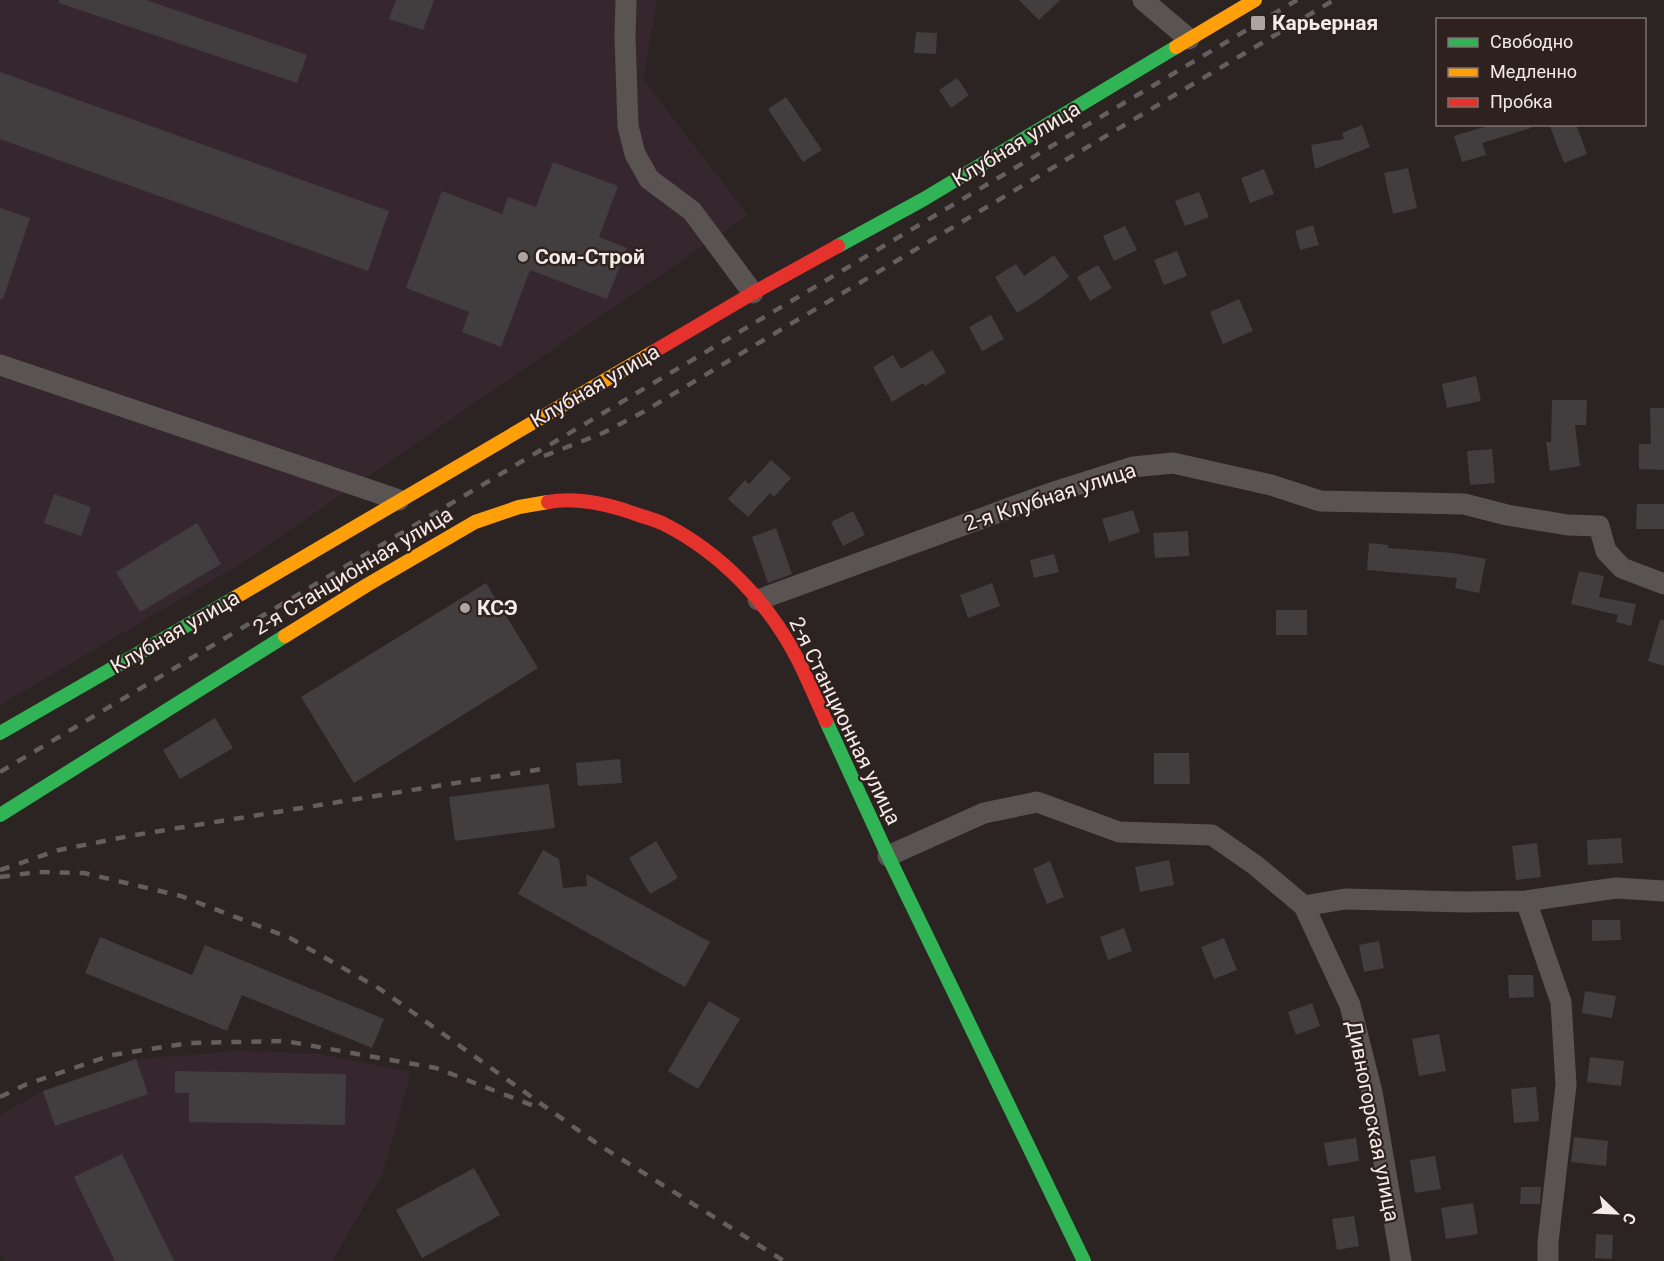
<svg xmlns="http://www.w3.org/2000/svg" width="1664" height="1261" font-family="Roboto,sans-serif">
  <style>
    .industrial { fill: #36272e }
    .building { fill: #423e3f }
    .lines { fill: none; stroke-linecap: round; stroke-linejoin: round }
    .street { stroke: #595452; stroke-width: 21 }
    .fast { stroke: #30b455; stroke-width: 14 }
    .slow { stroke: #ff9f0a; stroke-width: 14 }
    .jam { stroke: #e5322d; stroke-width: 14 }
    .rail { stroke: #635f5e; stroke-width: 4.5; stroke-dasharray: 10 10; stroke-linecap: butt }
    .poi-dot { fill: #aea5a3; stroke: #2f221e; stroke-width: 2 }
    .labels { text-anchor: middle; stroke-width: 4.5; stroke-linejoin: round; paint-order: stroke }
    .poi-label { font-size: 21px; font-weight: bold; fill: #f4ebe8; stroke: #2f221e; text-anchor: start }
    .street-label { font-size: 21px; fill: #f4ebe8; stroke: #2f221e }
  </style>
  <rect width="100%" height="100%" fill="#2b2422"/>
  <path class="industrial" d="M0 0H657L643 79 748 215 242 563 0 705Z
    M238 1051 320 1054 411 1072 383 1174 332 1261H5L0 1253V1115L43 1091 136 1059Z"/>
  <path class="building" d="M59 0H146L307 55 297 83 59 3Z
    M396 0H434L423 30 389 19Z
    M1019 0H1060L1039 20Z
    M916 32 937 33 936 54 914 53Z
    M0 72 389 211 368 271 0 139Z
    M957 78 969 95 951 108 939 90Z
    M786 97 822 150 803 162 768 109Z
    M1494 124H1531V128L1482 143 1486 155 1462 162 1454 136Z
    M1549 124H1576L1587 154 1564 163Z
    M1362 125 1370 147 1315 169 1311 145 1344 139 1342 133Z
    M553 162 618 186 599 237 627 248 607 299 530 270 501 347 462 332 469 312 406 288 442 191 502 214 508 197 536 207Z
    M1408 168 1417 208 1393 214 1384 173Z
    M1264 169 1274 194 1250 203 1241 178Z
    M1199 192 1209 217 1185 226 1175 201Z
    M0 208 30 218 3 299H0Z
    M1313 225 1319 245 1300 250 1295 231Z
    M1125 226 1137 250 1114 261 1103 236Z
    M1177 251 1187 276 1164 285 1154 260Z
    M1054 255 1069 277 1038 300 1017 313 995 277 1016 264 1024 276Z
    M1098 265 1112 288 1090 301 1077 277Z
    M1239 299 1253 331 1223 344 1210 312Z
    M991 315 1004 339 982 351 969 327Z
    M932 350 946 372 925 386 923 383 892 402 873 367 893 355 901 369Z
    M1476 376 1481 401 1447 408 1442 384Z
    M1552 400H1587L1586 425H1575L1580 466 1550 471 1546 442H1551Z
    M1650 408H1664V470L1639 469V444H1651Z
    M1492 449 1495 483 1470 485 1467 451Z
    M771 460 791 478 774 497 770 493 748 517 728 499 745 480 749 484Z
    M54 494 91 507 81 536 44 523Z
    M1637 504H1664V529H1636Z
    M1133 510 1140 532 1109 542 1102 519Z
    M853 511 865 535 843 546 831 522Z
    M197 523 221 564 140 612 116 572Z
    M776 528 792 574 768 583 752 537Z
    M1188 531 1189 556 1155 558 1153 533Z
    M1369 543 1388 545V548L1453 553 1486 559 1479 593 1455 588 1457 578 1367 570Z
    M1054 554 1059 572 1034 578 1030 560Z
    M1579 571 1604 576 1599 597 1636 604 1631 626 1616 622 1618 615 1571 604Z
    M486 583 538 668 354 783 301 697Z
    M992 583 1000 606 968 618 960 595Z
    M1276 610H1307V635H1276Z
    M1660 620H1664V666L1648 661Z
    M215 718 233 748 180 779 163 750Z
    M1154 753H1189L1190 784H1154Z
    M620 759 622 783 578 786 576 763Z
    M549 784 555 828 455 841 449 797Z
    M1621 838 1623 863 1588 865 1587 840Z
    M656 841 678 878 650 894 629 858Z
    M1537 843 1541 877 1516 880 1512 846Z
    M543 850 559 859 563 888 587 886 586 874 710 942 685 987 518 894Z
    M1169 860 1174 885 1140 892 1135 867Z
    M1050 861 1064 897 1047 904 1033 869Z
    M1592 920H1620L1621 940 1592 941Z
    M1124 928 1132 951 1108 960 1100 937Z
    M100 937 192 975 205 945 384 1019 372 1048 242 995 227 1031 85 973Z
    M1224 938 1237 970 1214 979 1201 947Z
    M1379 941 1384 968 1364 972 1359 945Z
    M1508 975H1533L1534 997 1509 998Z
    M1585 991 1616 996 1612 1018 1582 1013Z
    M709 1001 740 1019 698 1089 668 1071Z
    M1312 1003 1320 1026 1296 1035 1288 1012Z
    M1439 1034 1446 1071 1419 1076 1412 1039Z
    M1590 1057 1624 1061 1621 1086 1587 1082Z
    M136 1059 148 1094 55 1126 43 1091Z
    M175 1071 346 1074 345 1125 189 1122V1093H175Z
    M1536 1087 1539 1121 1514 1123 1511 1089Z
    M1574 1137 1608 1141 1606 1166 1571 1162Z
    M1356 1138 1359 1161 1328 1166 1324 1143Z
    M122 1154 174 1261H115L74 1177Z
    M1435 1156 1441 1189 1415 1193 1410 1160Z
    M474 1168 500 1215 422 1258 396 1210Z
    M1521 1187H1541L1540 1204H1520Z
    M1473 1203 1478 1234 1446 1239 1441 1208Z
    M1354 1216 1359 1246 1337 1250 1332 1219Z
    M1596 1234 1613 1235 1612 1259 1595 1258Z"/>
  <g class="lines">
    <path class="street" d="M626 0 625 36 628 126 635 154 649 179 692 211 753 293
      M1143 0 1189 39
      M0 365 399 500
      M758 600 1051 493 1133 467 1173 463 1271 485 1320 501 1464 504 1507 515 1568 525 1599 526 1606 551 1622 568 1664 584
      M888 856 984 813 1037 802 1119 832 1212 835 1255 865 1304 906 1350 1005 1372 1092 1401 1261
      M1526 901 1561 1002 1566 1085 1548 1242V1261
      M1304 906 1345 899 1465 902 1526 901 1616 888 1664 891"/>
    <path class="fast" d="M838 246 924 199 1176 47
      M826 721 888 856 1084 1261
      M0 733 236 597
      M0 815 285 636"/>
    <path class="slow" d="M1176 47 1255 0
      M236 597 653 352
      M285 636 367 585 475 522 519 507 548 502"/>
    <path class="jam" d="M653 352 753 293 838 246
      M548 502C576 497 607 504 633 513 643 517 654 519 664 524 721 553 768 602 797 658 808 679 816 700 826 721"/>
    <path class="rail" d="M544 456 603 433 643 412 1334 0
      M0 772 1297 0
      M0 870 59 850 135 835 548 768
      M0 877 38 872 84 873 181 896 290 938 380 989 599 1145 784 1261
      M0 1097 27 1084 112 1055 189 1043 285 1041 436 1068 534 1106"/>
  </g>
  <g class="poi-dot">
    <rect x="1250" y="15" width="16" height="16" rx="3"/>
    <circle cx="523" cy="257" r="6"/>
    <circle cx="465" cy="608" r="6"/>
  </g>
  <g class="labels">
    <g class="poi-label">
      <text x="1272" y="30">Карьерная</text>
      <text x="535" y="264">Сом-Строй</text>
      <text x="477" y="615">КСЭ</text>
    </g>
    <g class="street-label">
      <text transform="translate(1016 144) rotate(-31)" y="7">Клубная улица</text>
      <text transform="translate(595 386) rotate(-30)" y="7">Клубная улица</text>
      <text transform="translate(1050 497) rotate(-18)" y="7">2-я Клубная улица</text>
      <text transform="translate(353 571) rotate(-31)" y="7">2-я Станционная улица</text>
      <text transform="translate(175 632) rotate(-30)" y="7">Клубная улица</text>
      <text transform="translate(845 721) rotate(64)" y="7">2-я Станционная улица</text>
      <text transform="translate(1373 1121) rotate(79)" y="7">Дивногорская улица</text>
    </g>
  </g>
  <rect x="1436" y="18" width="210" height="108" fill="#2f221e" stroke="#7e726f" stroke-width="1.5"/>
  <rect x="1448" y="38" width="30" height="9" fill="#30b455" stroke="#7e726f" stroke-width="1.5"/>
  <text x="1490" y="48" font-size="18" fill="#f4ebe8">Свободно</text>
  <rect x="1448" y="68" width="30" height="9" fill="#ff9f0a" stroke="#7e726f" stroke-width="1.5"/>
  <text x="1490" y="78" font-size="18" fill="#f4ebe8">Медленно</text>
  <rect x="1448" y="98" width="30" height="9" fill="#e5322d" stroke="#7e726f" stroke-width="1.5"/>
  <text x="1490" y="108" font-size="18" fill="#f4ebe8">Пробка</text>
  <g transform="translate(1616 1213) rotate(113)" stroke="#2f221e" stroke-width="4.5" paint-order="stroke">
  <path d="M0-4.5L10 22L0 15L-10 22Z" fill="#f4ebe8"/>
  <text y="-9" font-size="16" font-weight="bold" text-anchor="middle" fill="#f4ebe8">С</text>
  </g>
</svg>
